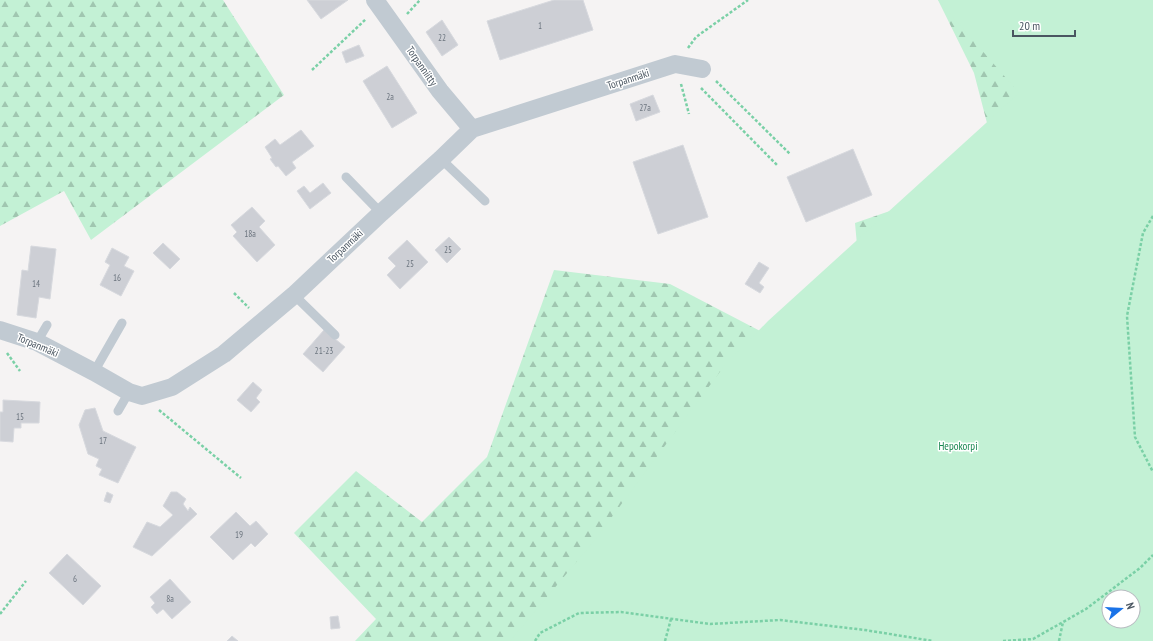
<svg xmlns="http://www.w3.org/2000/svg" width="1153" height="641" font-family="'PT Sans Narrow',sans-serif">
  <style>
    .forest { fill: url(#forest-firs); fill-rule: evenodd }
    .park { fill: #c3f1d5; fill-rule: evenodd }
    .building { fill: #cdcfd5; stroke: #d7d9de }
    .lines { fill: none; stroke-linecap: round; stroke-linejoin: round }
    .path { stroke: #7ad0a6; stroke-width: 2.5; stroke-dasharray: 3 2; stroke-linecap: butt }
    .service { stroke: #c1cad2; stroke-width: 9 }
    .minor { stroke: #c1cad2; stroke-width: 18 }
    .labels { text-anchor: middle; stroke-width: 3; stroke-linejoin: round; paint-order: stroke }
    .number-label { font-size: 9px; fill: #6b747e }
    .street-label { font-size: 11px; fill: #4a5661; stroke: #fff }
    .park-label { font-size: 11px; fill: #17864f; stroke: #fff }
  </style>
  <defs>
    <pattern id="forest-firs" width="22" height="20" patternUnits="userSpaceOnUse"><rect width="22" height="20" fill="#c3f1d5"/><path d="M5 1l3.5 6h-7zM16 11l3.5 6h-7z" fill="#a0c6b0"/></pattern>
  </defs>
  <rect width="100%" height="100%" fill="#f5f3f3"/>
  <path class="forest" d="M0 0H223L284 95 91 240 64 191 0 226Z
    M938 0H1153V641H355L376 619 294 533 356 471 422 522 487 457 554 270 670 284 785 344 859 267 855 223 1000 173 974 73ZM1109 597H1133V621H1109Z"/>
  <path class="park" d="M938 0H1153V641H510L594 541 725 365 768 321 1019 93ZM1109 597H1133V621H1109Z"/>
  <path class="building" d="M307 0H348L321 19Z
    M554 0H583L593 30 500 60 487 21Z
    M442 20 458 45 442 56 426 32Z
    M359 45 364 56 346 63 342 52Z
    M387 66 417 113 392 128 363 81Z
    M653 95 660 112 636 121 630 104Z
    M301 130 314 146 292 162 296 168 286 176 278 166 276 167 270 159 272 158 265 147 275 139 280 145Z
    M683 145 708 217 658 234 633 162Z
    M853 149 872 195 806 222 787 177Z
    M323 183 331 193 310 209 297 191 304 186 310 193Z
    M252 207 265 221 259 227 275 245 257 262 233 236 237 232 231 225Z
    M449 237 461 249 447 263 435 250Z
    M407 240 428 262 400 289 387 275 396 266 388 258Z
    M163 243 180 259 170 269 153 253Z
    M31 246 56 249 50 299 39 297 36 318 17 315 22 270 28 271Z
    M112 248 129 257 124 266 134 271 121 296 100 285 110 265 105 262Z
    M759 262 769 268 759 283 764 287 760 293 745 284Z
    M324 330 345 347 323 372 303 354Z
    M253 382 262 390 256 398 260 402 251 412 237 400Z
    M3 400 40 402 39 423H21V428H14L13 442 0 441V412H3Z
    M95 408 103 431 136 447 118 483 99 475 102 469 96 466 99 459 88 454 79 425 85 410Z
    M107 492 113 495 110 503 104 501Z
    M171 492H177L186 499 183 504 188 511 190 507 197 514 152 556 133 547 147 522 160 527 173 515 163 506Z
    M236 512 250 526 256 521 268 534 255 547 251 543 233 560 210 537Z
    M67 554 101 586 83 605 49 573Z
    M170 579 191 602 172 619 163 609 157 614 151 607 155 603 150 597Z
    M338 616 340 628 331 629 330 617Z
    M232 636 238 641H227Z"/>
  <g class="lines">
    <path class="path" d="M407 14 420 0
      M688 48 696 37 748 0
      M312 70 366 19
      M716 81 790 154
      M681 84 689 114
      M701 88 777 165
      M1153 216 1143 233 1127 316 1135 437 1153 472
      M234 293 249 308
      M7 353 20 371
      M159 410 241 478
      M0 614 26 581
      M535 641 540 633 579 613 621 612 710 624 780 620 865 630 933 641
      M665 641 671 619
      M1003 641 1033 639 1086 609 1140 568 1153 555
      M1059 641 1063 622"/>
    <path class="service" d="M441 159 485 201
      M346 177 381 213
      M294 295 335 335
      M37 342 47 325
      M94 372 122 323
      M118 411 129 392"/>
    <path class="minor" d="M375 0 440 91 472 129
      M0 330 37 342 94 372 129 392 142 396 172 387 224 354 294 295 381 213 441 159 472 129 675 64 702 69"/>
  </g>
  <g class="labels">
    <g class="number-label">
      <text x="540" y="29">1</text>
      <text x="442" y="41">22</text>
      <text x="390" y="100">2a</text>
      <text x="645" y="111">27a</text>
      <text x="250" y="237">18a</text>
      <text x="448" y="253">25</text>
      <text x="410" y="267">25</text>
      <text x="117" y="281">16</text>
      <text x="36" y="287">14</text>
      <text x="324" y="354">21-23</text>
      <text x="20" y="420">15</text>
      <text x="103" y="444">17</text>
      <text x="239" y="538">19</text>
      <text x="75" y="582">6</text>
      <text x="170" y="602">8a</text>
    </g>
    <g class="street-label">
      <text transform="translate(422 66) rotate(55)" y="4">Torpanniitty</text>
      <text transform="translate(628 79) rotate(-18)" y="4">Torpanmäki</text>
      <text transform="translate(345 246) rotate(-43)" y="4">Torpanmäki</text>
      <text transform="translate(38 345) rotate(23)" y="4">Torpanmäki</text>
    </g>
    <g class="park-label">
      <text x="958" y="450">Hepokorpi</text>
    </g>
  </g>
  <g transform="translate(1121 609) rotate(72)"><circle r="19" fill="#ffffff" stroke="#b7bbc0"/>
  <path d="M0-3L7 15L0 10L-7 15Z" fill="#1a73e8"/>
  <text y="-6" font-size="11" font-weight="bold" text-anchor="middle" fill="#4a5661">N</text>
  </g>
  <path d="M1013 30v6h62v-6" fill="none" stroke="#4a5661" stroke-width="2"/>
  <text x="1019" y="30" font-size="12" fill="#4a5661" stroke="#ffffff" stroke-width="3" paint-order="stroke">20 m</text>
</svg>
